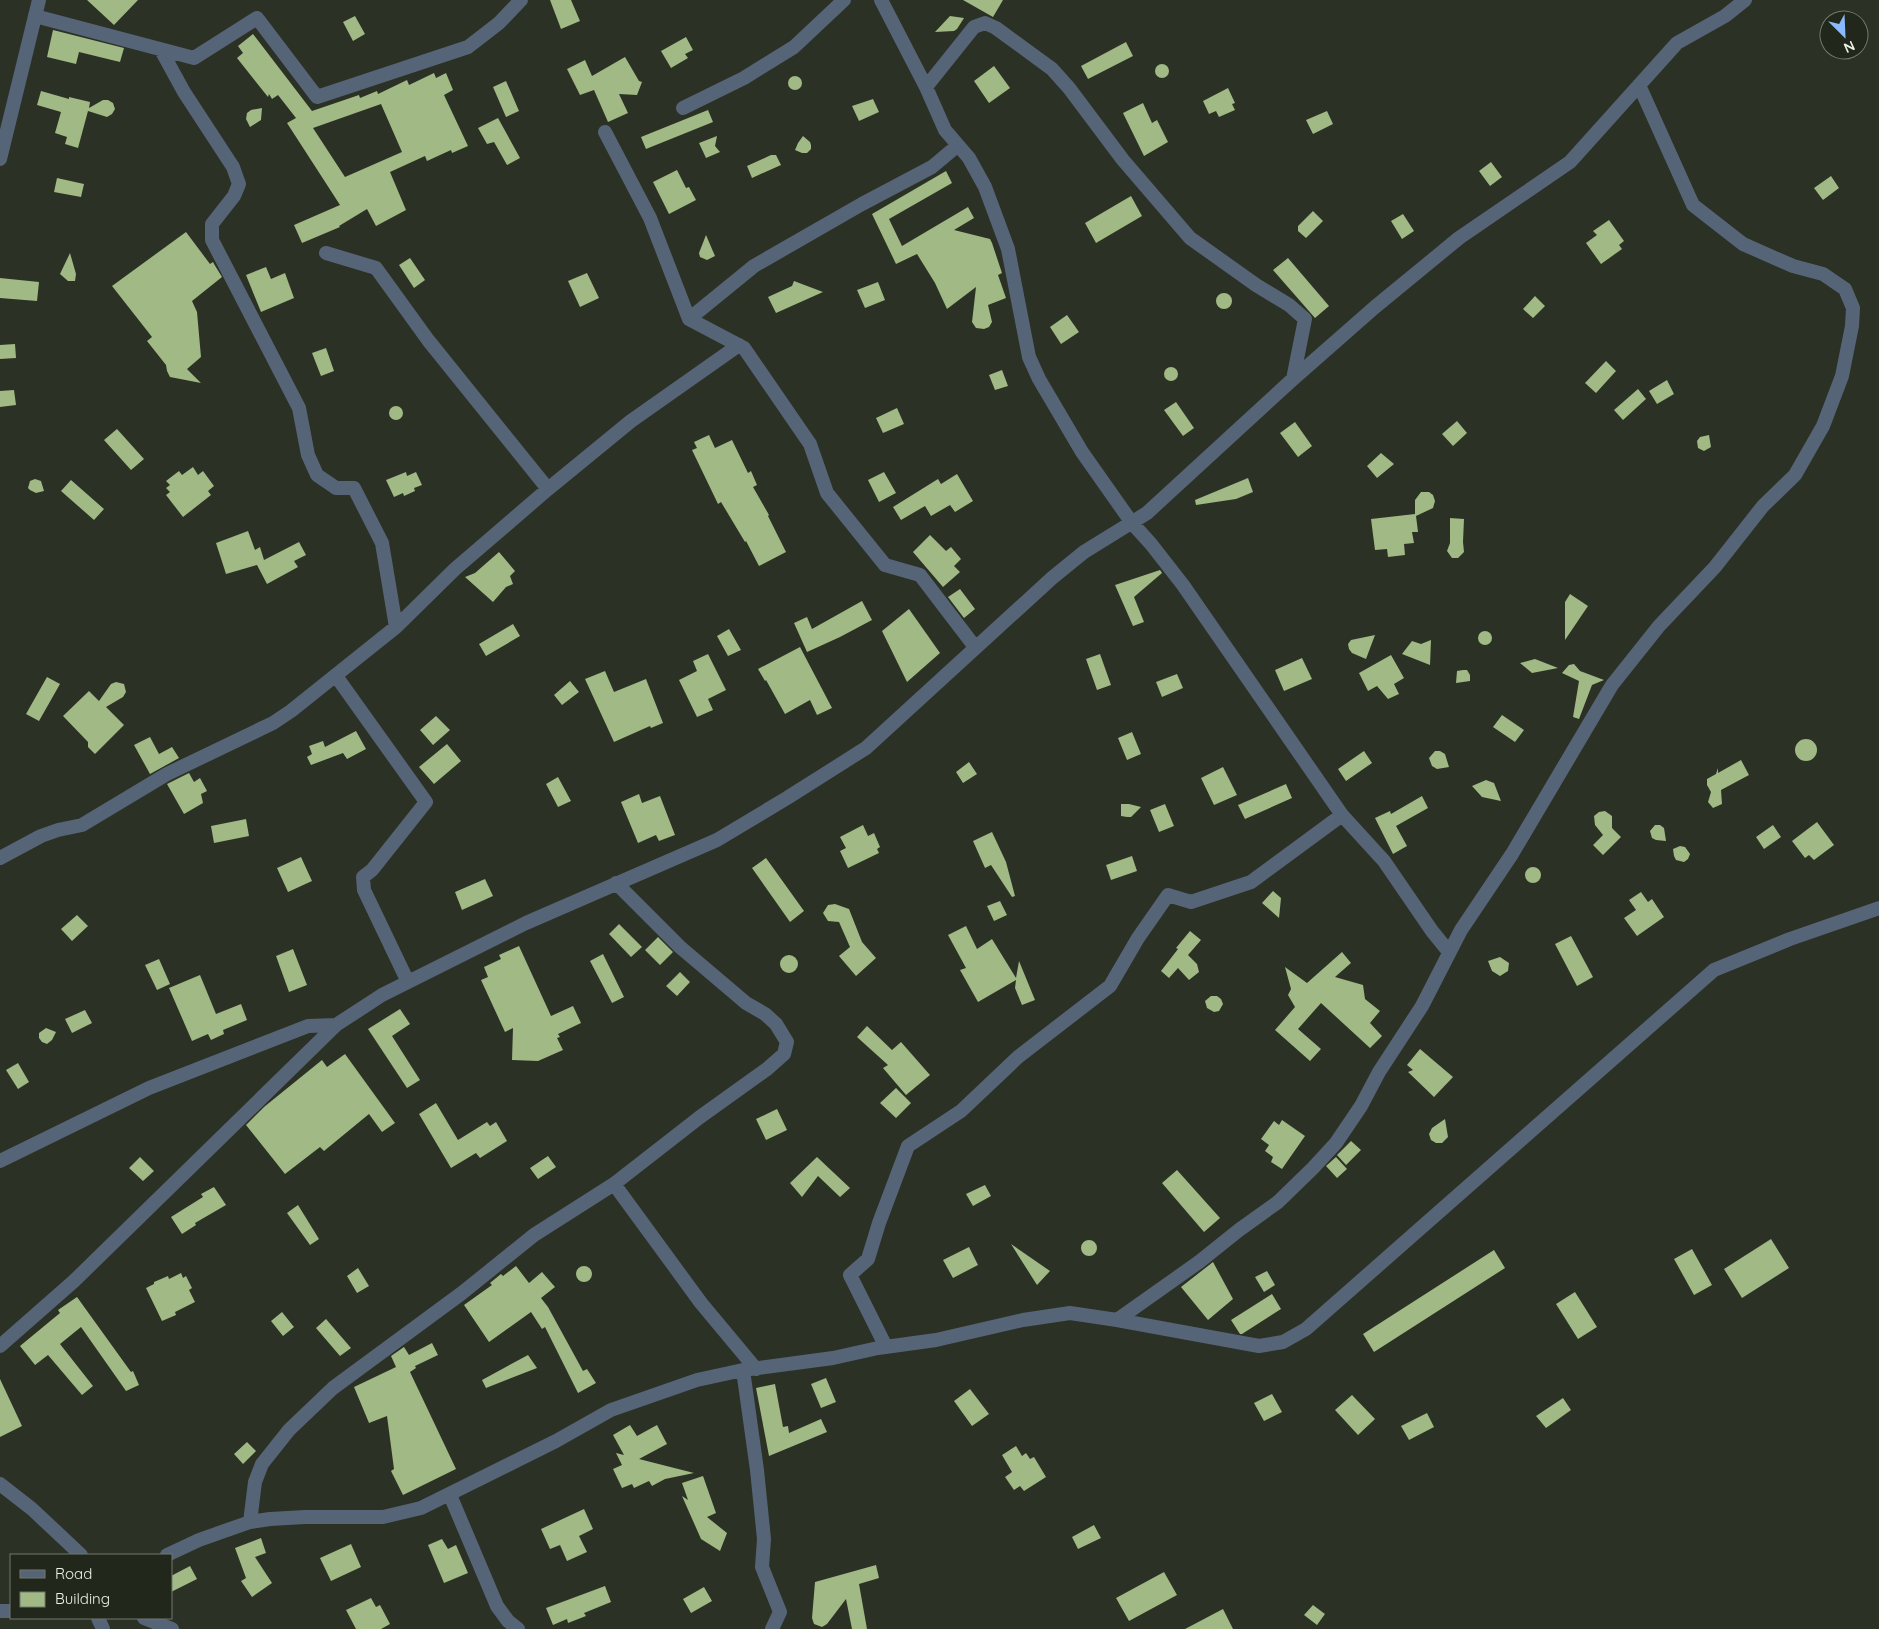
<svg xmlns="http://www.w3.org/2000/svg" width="1879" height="1629" font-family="Quicksand,sans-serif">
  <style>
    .building { fill: #a0b985; fill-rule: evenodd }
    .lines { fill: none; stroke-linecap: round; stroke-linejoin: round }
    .minor { stroke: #566477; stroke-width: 14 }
    .tertiary { stroke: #566477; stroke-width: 14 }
  </style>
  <rect width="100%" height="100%" fill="#2b3124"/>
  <path class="building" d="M87 0H138L114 25Z
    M550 0H571L580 21 561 29Z
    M963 0H1003L993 17Z
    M355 16 365 34 353 41 343 22Z
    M950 16 964 18 957 29 954 31 935 32Z
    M53 30 124 48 120 62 79 52 76 64 47 57Z
    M253 34 312 111 359 95 360 98 377 91 378 94 407 80 409 85 434 73 436 78 446 73 453 90 444 95 468 146 452 153 451 150 427 161 425 156 390 172 406 210 376 226 367 209 339 226 340 227 302 243 294 225 340 205 287 123 296 118 278 95 272 99 269 94 268 97 237 58 243 53 238 46ZM381 104 402 152 345 177 313 128Z
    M686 37 693 50 685 54 688 58 671 68 661 51Z
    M1126 42 1133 56 1088 79 1081 66Z
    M625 57 639 81 642 82 637 95 619 94 628 113 608 122 594 90 580 95 567 69 585 60 592 76Z
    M1155 71a7 7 0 1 1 14 0a7 7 0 1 1-14 0Z
    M994 66 1010 88 989 103 974 81Z
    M788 83a7 7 0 1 1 14 0a7 7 0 1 1-14 0Z
    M506 81 519 111 506 117 493 87Z
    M1228 88 1235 103 1232 104 1235 110 1219 117 1216 111 1209 114 1203 101Z
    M41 91 69 99V97L90 102 89 108 103 100H108L113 103 115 109 112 114 107 117 88 111 78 148 65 144 67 137 55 133 61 112 37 105Z
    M873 99 879 112 859 121 852 106Z
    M1143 103 1152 123 1157 120 1168 142 1144 156 1123 113Z
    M262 108 261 120 250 127 246 119 247 113 251 110Z
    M708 110 713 122 646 149 641 137Z
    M1327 111 1333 124 1313 134 1306 120Z
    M498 118 520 158 507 165 494 142 487 144 478 128Z
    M717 136 715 146 720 152 706 158 699 143Z
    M803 136 810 142 811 145V149L807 153H802L795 150 798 143Z
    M771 155H776L781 165 752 178 747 166Z
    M1491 162 1502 177 1490 186 1479 171Z
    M677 170 686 188 689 187 696 200 669 214 653 182Z
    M946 171 952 183 889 219 902 246 968 207 974 218 954 230 990 239 992 243 1002 273 998 275 1006 298 988 305 992 322 989 327 984 329 976 328 972 322 976 287 947 309 935 283 917 254 896 264 872 214Z
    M1831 176 1839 188 1823 200 1814 188Z
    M57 178 84 184 81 197 54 192Z
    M1131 196 1142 216 1096 243 1085 223Z
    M1313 211 1323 221 1306 238 1298 231V226Z
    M1403 214 1414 231 1402 239 1391 221Z
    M1609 220 1624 241 1619 245 1622 249 1601 264 1586 243 1597 235 1593 231Z
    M186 232 210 264 213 262 214 264 222 277 192 301 197 312 201 357 187 369 201 383 170 377 167 371 166 365 147 341 152 337 112 286Z
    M706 235 715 256 707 260 700 257 699 253Z
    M70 253 76 274 75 281H68L60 274Z
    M410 258 425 280 414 288 399 265Z
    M1288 258 1329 306 1315 318 1273 270Z
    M266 267 271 279 285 273 294 298 261 312 246 275Z
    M587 273 599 298 580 307 568 281Z
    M0 278 39 282 37 301 0 298Z
    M794 281 823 292 776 313 768 297 792 286Z
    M878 282 885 300 865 308 857 290Z
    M1216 301a8 8 0 1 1 16 0a8 8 0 1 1-16 0Z
    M1535 296 1545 306 1533 318 1523 309Z
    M1067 315 1079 332 1061 344 1050 327Z
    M15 344 16 358 0 359V345Z
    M326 348 334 371 321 376 312 353Z
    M1606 361 1616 371 1596 393 1585 383Z
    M1164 374a7 7 0 1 1 14 0a7 7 0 1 1-14 0Z
    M1002 370 1008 386 995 390 989 375Z
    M1667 380 1674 394 1657 404 1649 391Z
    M1638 389 1646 399 1623 420 1614 410Z
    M14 390 16 405 0 407V391Z
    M1176 402 1194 428 1183 436 1164 410Z
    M389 413a7 7 0 1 1 14 0a7 7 0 1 1-14 0Z
    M897 408 904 424 883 433 876 418Z
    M1457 421 1467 433 1453 446 1442 434Z
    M1295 422 1312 446 1298 457 1280 433Z
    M117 429 144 459 131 470 104 440Z
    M709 435 715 448 732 440 748 473 751 471 757 485 753 487 769 515 768 516 786 552 759 566 746 541 745 542 721 502 718 504 692 450 697 448 694 442Z
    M1709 435 1711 447 1704 451 1698 448 1697 441 1700 437Z
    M1381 453 1394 464 1377 478 1367 466Z
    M193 467 198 475 203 471 214 486 208 491 211 495 183 517 166 495 170 492 166 488 170 485 166 481 179 471 182 475Z
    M406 472 407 476 416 472 422 485 414 488 415 491 404 496 403 493 394 497 386 480Z
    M884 472 896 493 879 502 868 480Z
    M957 474 973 501 955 512 950 505 931 516 925 506 901 520 893 507 938 479 941 484Z
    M1248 478 1253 492 1236 499 1196 505 1195 500Z
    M35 479 41 481 44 491 36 493 30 490 28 488 30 481Z
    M71 480 104 509 94 520 61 491Z
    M1421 492H1429L1433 495 1435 501 1433 508 1416 516 1418 532H1412L1414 543 1404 544 1405 555 1388 557 1387 549 1375 550 1371 519 1415 514V500Z
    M1450 518 1464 519 1463 542 1464 552 1458 558H1452L1447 551 1450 543Z
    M248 531 255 550 260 547 264 560 299 542 306 555 294 561 298 567 267 584 257 565 226 574 216 543Z
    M930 535 946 551 951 547 961 559 954 566 960 572 943 587 913 552Z
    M499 552 515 571 510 576 513 584 506 587 493 602 465 577 475 573Z
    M1160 570 1162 573 1134 597 1144 622 1133 626 1115 585Z
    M960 589 975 609 964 618 948 597Z
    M1570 594 1588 606 1565 640V602Z
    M862 601 872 620 840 637 807 652 794 623 807 617 812 629Z
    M909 609 940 653 907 682 882 631Z
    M513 624 520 636 486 656 479 644Z
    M729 629 741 650 728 656 717 636Z
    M1478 638a7 7 0 1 1 14 0a7 7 0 1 1-14 0Z
    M1375 635 1366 659 1352 653 1349 649 1348 644 1351 640Z
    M1431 640 1430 665 1402 654 1412 641 1421 644Z
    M800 647 832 708 817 715 810 700 785 714 766 680 765 681 758 669Z
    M708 654 726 690 708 699 713 710 697 717 679 680 697 671 693 661Z
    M1100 654 1111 685 1097 690 1086 659Z
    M1391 655 1404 678 1394 684 1399 694 1388 699 1377 686 1368 691 1359 673Z
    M1302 658 1312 679 1284 691 1275 670Z
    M1535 659 1558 668 1532 673 1520 663Z
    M1574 664 1580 671 1604 680 1592 685 1579 719 1573 717 1579 681 1562 673 1569 665Z
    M1463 670H1467L1470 675V681L1456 683 1457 671Z
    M605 671 614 692 646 679 663 723 651 728 650 726 614 742 585 679Z
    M1177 674 1183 688 1162 697 1156 682Z
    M47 677 60 684 39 721 26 714Z
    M570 681 579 692 562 705 554 695Z
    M116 682 124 684 126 692 123 697 106 707 124 725 95 754 88 747V742L63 716 89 691 99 701 111 684Z
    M1502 715 1524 730 1515 742 1493 727Z
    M436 716 450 730 433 745 420 730Z
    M356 731 366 749 347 759 343 753 311 765 307 757 312 754 309 746 323 741 325 747Z
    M1132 732 1141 754 1127 760 1118 738Z
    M150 737 159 754 172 747 179 758 150 774 134 745Z
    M1795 750a11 11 0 1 1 22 0a11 11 0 1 1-22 0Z
    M447 744 461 761 434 784 419 767Z
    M1364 751 1372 763 1346 781 1338 769Z
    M1435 751H1440L1445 754 1449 767 1437 769 1432 766 1429 758Z
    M1741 760 1749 775 1721 790 1722 804 1713 808 1708 802 1711 792 1707 785V779L1716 774 1718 768V773Z
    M969 762 977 774 963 783 956 772Z
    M1223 767 1237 795 1214 805 1201 778Z
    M189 773 194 782 200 778 207 791 201 794 203 803 184 814 167 784Z
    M558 777 571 801 558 807 546 784Z
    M1486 780 1494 783 1501 801 1482 797 1472 786Z
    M1286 784 1292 798 1245 819 1238 805Z
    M639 794 642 803 660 796 675 835 659 841 656 835 638 843 621 802Z
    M1422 796 1428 808 1396 826 1407 846 1393 854 1375 818 1390 811 1391 814Z
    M1121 804H1129L1141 807 1131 817H1127L1121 816Z
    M1165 804 1174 826 1159 832 1150 810Z
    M1605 811 1612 816V828L1621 837 1603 855 1593 845 1603 835 1595 825 1594 816 1599 812Z
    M246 819 249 836 214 843 211 826Z
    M1817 822 1834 845 1814 860 1809 855 1805 858 1792 841Z
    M863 825 868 836 874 833 880 847 877 849 879 853 848 868 840 851 846 848 840 837Z
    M1655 825H1660L1664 828 1666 841 1656 840 1652 838 1650 831Z
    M1773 825 1781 837 1764 849 1756 837Z
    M992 832 1006 862 1015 896 1012 897 991 865 985 868 973 841Z
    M1680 846 1685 847 1690 854 1688 859 1684 862 1676 860 1674 856 1673 849Z
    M1132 856 1137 871 1111 880 1106 865Z
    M301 857 312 881 288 892 277 868Z
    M766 858 804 911 790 922 752 868Z
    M1525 875a8 8 0 1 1 16 0a8 8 0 1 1-16 0Z
    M485 879 493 896 462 910 455 892Z
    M1273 891 1281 898 1279 918 1262 903Z
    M1641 892 1648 902 1652 899 1664 917 1637 936 1624 918 1636 910 1629 900Z
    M1000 901 1007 915 994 921 987 906Z
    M835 904 849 909 862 942 876 958 856 976 839 956 850 947 839 922 828 921 823 913 828 905Z
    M77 915 88 926 72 941 61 929Z
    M619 924 642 947 631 957 609 934Z
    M966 926 977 949 992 939 1016 978 1019 961 1035 1000 1022 1005 1015 988 1016 980 978 1002 960 970 966 968 948 935Z
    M1190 931 1201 940 1188 955 1197 964 1199 972 1189 980 1178 968 1169 978 1161 971 1178 949 1176 948Z
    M1571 936 1593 977 1577 986 1555 944Z
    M658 937 673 952 660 965 645 950Z
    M519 946 551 1016 573 1006 581 1023 558 1034 560 1037 557 1038 563 1050 538 1061 512 1060 513 1028 505 1032 481 980 488 977 484 967 501 959 499 955Z
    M293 949 307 985 289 992 276 956Z
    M1342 952 1351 963 1335 977 1363 985 1365 999 1380 1011 1370 1023 1382 1036 1370 1048 1321 1003 1298 1029 1321 1049 1310 1061 1275 1030 1295 1007 1288 995 1291 989 1285 967 1307 983Z
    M603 954 624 997 612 1003 590 961Z
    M780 964a9 9 0 1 1 18 0a9 9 0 1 1-18 0Z
    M1500 957 1509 963 1508 971 1500 976 1492 971 1488 961Z
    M159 959 170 984 157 990 145 965Z
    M680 972 690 982 677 996 666 986Z
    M200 975 216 1014 241 1004 247 1020 223 1030 224 1034 211 1040 208 1034 192 1041 169 988Z
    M1211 996H1217L1221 999 1223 1004 1219 1011 1214 1012 1207 1008 1205 1001Z
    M400 1009 410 1024 392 1036 420 1080 407 1088 368 1029Z
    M85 1010 92 1023 72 1033 65 1019Z
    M867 1026 892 1050 901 1042 930 1075 906 1095 883 1068 888 1065 857 1037Z
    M46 1028 56 1032 52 1040 47 1044 42 1042 39 1038V1033Z
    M1420 1049 1453 1077 1434 1097 1408 1072 1413 1070 1407 1065Z
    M345 1054 395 1123 382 1132 369 1114 324 1151 320 1147 285 1174 246 1125 264 1107 322 1060 327 1067Z
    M18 1063 29 1082 18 1089 6 1070Z
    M896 1088 911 1103 896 1118 880 1103Z
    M436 1103 458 1140 487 1122 490 1126 496 1122 507 1141 480 1158 476 1153 451 1168 419 1114Z
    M777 1109 787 1130 766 1140 756 1119Z
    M1445 1119 1448 1137 1442 1143H1436L1431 1140 1429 1134 1432 1128Z
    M1282 1120 1305 1136 1282 1169 1271 1162 1273 1157 1265 1151 1269 1145 1261 1139 1274 1121 1279 1125Z
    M1351 1141 1361 1150 1346 1165 1337 1155Z
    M548 1156 556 1167 538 1179 530 1168Z
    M140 1157 154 1171 143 1181 129 1168Z
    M817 1157 850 1188 840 1197 818 1176 802 1197 790 1183Z
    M1336 1157 1347 1169 1337 1178 1326 1166Z
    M1177 1170 1220 1218 1204 1232 1162 1183Z
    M985 1185 991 1196 973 1206 966 1194Z
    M214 1187 226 1205 195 1223 196 1225 182 1234 171 1217 203 1197 201 1194Z
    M298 1205 319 1239 310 1245 287 1213Z
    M1771 1239 1789 1268 1742 1298 1724 1269Z
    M1081 1248a8 8 0 1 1 16 0a8 8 0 1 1-16 0Z
    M1011 1244 1050 1271 1037 1285Z
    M969 1247 978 1265 953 1278 943 1260Z
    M1692 1249 1712 1285 1694 1295 1674 1259Z
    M1494 1250 1505 1268 1374 1352 1363 1334Z
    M1213 1262 1233 1299 1208 1320 1181 1287Z
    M516 1266 529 1283 542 1272 555 1287 541 1298 548 1307 583 1371 587 1369 596 1383 578 1393 545 1327 542 1329 531 1312 489 1342 464 1305 492 1285 490 1283 501 1274 503 1276Z
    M576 1274a8 8 0 1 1 16 0a8 8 0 1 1-16 0Z
    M358 1268 369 1286 357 1293 347 1276Z
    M1267 1271 1275 1285 1264 1292 1255 1277Z
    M181 1273 183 1278 186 1276 192 1288 189 1290 195 1302 175 1312 176 1315 162 1321 146 1288 154 1284V1282L168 1276 169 1279Z
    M1575 1292 1597 1327 1578 1339 1556 1304Z
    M1272 1294 1281 1309 1242 1334H1240L1231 1320Z
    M77 1297 131 1372 133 1371 139 1385 126 1391 81 1327 60 1344 93 1386 82 1395 48 1355 35 1365 20 1346 60 1313 58 1310Z
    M282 1312 294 1327 283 1336 271 1321Z
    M326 1319 351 1348 340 1356 316 1328Z
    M432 1343 438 1355 415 1366 416 1368 410 1372 456 1469 403 1495 391 1471 394 1469 387 1416 369 1423 354 1387 396 1367 391 1356 404 1347 409 1355Z
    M528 1355 537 1368 486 1388 482 1380Z
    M826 1378 836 1402 821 1408 811 1384Z
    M0 1379 22 1426 0 1437Z
    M775 1384 783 1427 788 1426 789 1433 821 1419 827 1432 769 1456 756 1388Z
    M970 1389 989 1414 972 1426 954 1401Z
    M1272 1394 1282 1412 1264 1421 1254 1403Z
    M1352 1395 1375 1419 1358 1435 1335 1410Z
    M1563 1398 1571 1410 1546 1428 1536 1416Z
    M1427 1413 1434 1427 1409 1440 1401 1426Z
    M630 1425 637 1436 657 1425 667 1444 639 1459 694 1473 665 1479 652 1486 649 1481 634 1488 632 1484 622 1488 613 1469 622 1465 616 1453 624 1455 613 1435Z
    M247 1442 256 1451 243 1464 234 1454Z
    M1016 1446 1022 1456 1026 1453 1030 1459 1034 1457 1046 1477 1024 1491 1020 1486 1014 1490 1005 1477 1012 1472 1002 1455Z
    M703 1476 716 1513 707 1517 727 1533 720 1551 701 1539 682 1496 688 1500 682 1483Z
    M584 1509 593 1529 579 1536 587 1552 567 1561 560 1545 550 1549 541 1529Z
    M1094 1525 1101 1538 1078 1549 1072 1537Z
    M261 1538 266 1553 255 1557 272 1583 252 1597 241 1581 246 1578 235 1548Z
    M442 1539 448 1549 456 1545 468 1573 444 1583 428 1545Z
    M351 1544 361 1567 331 1581 320 1558Z
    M876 1565 879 1578 859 1584 867 1629H852L846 1599 827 1624 822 1627 814 1624 812 1618 815 1582Z
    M190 1566 197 1579 171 1592V1576Z
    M1164 1572 1177 1595 1129 1621 1116 1598Z
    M605 1586 611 1602 584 1613 586 1616 568 1623 567 1619 553 1625 546 1608Z
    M704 1587 712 1601 691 1613 683 1599Z
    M371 1598 376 1607 380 1605 390 1624 381 1629H356L346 1610Z
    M1313 1605 1325 1614 1317 1625 1304 1615Z
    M1223 1609 1233 1629H1185Z"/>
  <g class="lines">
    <path class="minor" d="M881 0 926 87 945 130 969 158 985 187 1008 249 1029 357 1039 379 1082 452 1132 523 1151 544 1183 585 1342 815 1384 861 1432 931 1449 952
      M35 16 194 58 257 18 317 97 468 47 499 23 521 0
      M161 50 184 92 233 167 239 184 234 196 212 224V240L299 408 308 455 317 475 336 488H354L382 543 396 627
      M926 87 974 27 985 23 996 28 1052 69 1069 88 1123 160 1190 238 1256 285 1289 305 1305 319 1293 379
      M683 108 744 78 794 47 844 0
      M605 132 650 218 689 319 744 348 810 444 827 493 885 565 920 575 975 647
      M326 253 376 268 428 340 548 489
      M689 319 754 266 862 204 932 167 957 146
      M336 676 426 802 372 870 363 877 364 890 408 982
      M0 858 41 836 58 830 82 825 167 774 273 723 291 711 396 627 455 569 548 489 631 421 739 345
      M0 1161 149 1088 308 1026 336 1025
      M614 1184 701 1303 756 1369
      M1117 1320 1259 1346 1283 1342 1306 1329 1714 970 1790 939 1879 908
      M0 1346 74 1281 336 1025 382 995 526 923 717 840 787 798 866 748 1052 578 1084 552 1147 513 1293 379 1375 307 1459 238 1570 162 1677 43 1725 16 1745 0
      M886 1347 850 1275 868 1259 879 1223 908 1146 961 1111 1018 1057 1110 986 1138 938 1168 895 1191 902 1251 882 1342 815
      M743 1370 757 1470 764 1539 762 1567 780 1612 772 1629
      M0 1484 32 1509 81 1555
      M450 1495 497 1606 508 1621 518 1629
      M250 1522 255 1482 262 1464 289 1430 333 1388 462 1293 534 1235 614 1184 700 1117 767 1069 784 1054 787 1042 776 1024 765 1014 746 1003 680 947 616 883
      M167 1555 199 1540 250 1522 270 1519 305 1517H383L421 1508 556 1441 611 1410 697 1380 743 1370 833 1358 878 1348 936 1340 1023 1320 1070 1313 1117 1320 1199 1262 1239 1230 1278 1202 1313 1168 1336 1143 1361 1106 1379 1072 1422 1006 1461 930 1512 854 1612 685 1659 626 1715 567 1763 506 1795 475 1823 426 1842 376 1852 326 1853 308 1845 289 1823 274 1793 266 1743 244 1693 205 1639 85
      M0 1611H11
      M98 1618 103 1629
      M144 1618 172 1629"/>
    <path class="tertiary" d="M0 159 39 0"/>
  </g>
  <rect x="10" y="1554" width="162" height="65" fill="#21271b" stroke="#73786d"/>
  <rect x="20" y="1570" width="25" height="8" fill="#566477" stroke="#73786d"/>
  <text x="55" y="1579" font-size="15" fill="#edf1e9">Road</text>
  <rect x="20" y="1592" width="25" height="15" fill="#a0b985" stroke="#73786d"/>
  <text x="55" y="1604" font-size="15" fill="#edf1e9">Building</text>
  <g transform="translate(1844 35) rotate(156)"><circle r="24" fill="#21271b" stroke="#73786d"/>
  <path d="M0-4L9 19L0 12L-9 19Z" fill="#89bafc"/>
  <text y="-8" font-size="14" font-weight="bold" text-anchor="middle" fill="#edf1e9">N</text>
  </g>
</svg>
